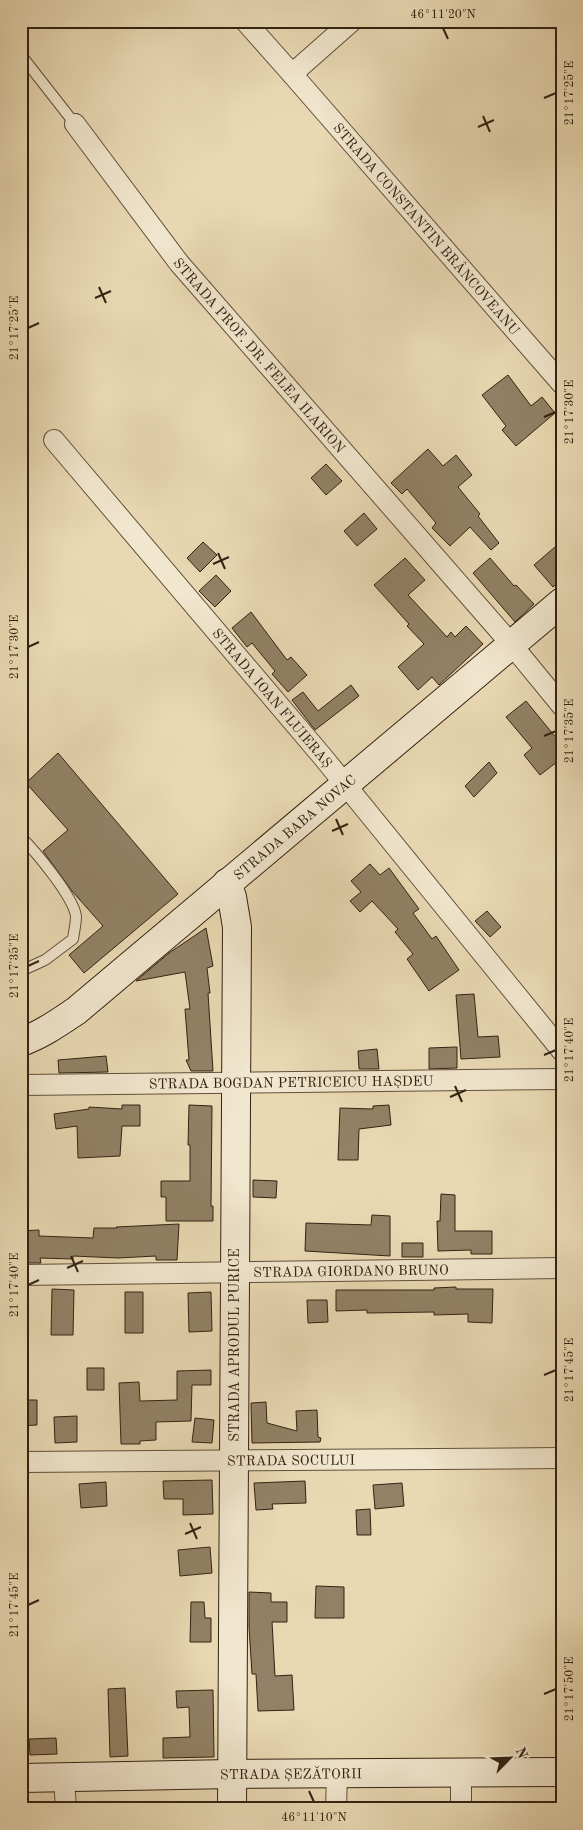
<svg xmlns="http://www.w3.org/2000/svg" width="583" height="1830" font-family="'Old Standard TT',serif">
  <style>
    .building { fill: #928166; stroke: #332212 }
    .lines { fill: none; stroke-linecap: round; stroke-linejoin: round }
    .lane-casing { stroke: #60503a; stroke-width: 12 }
    .street-casing { stroke: #60503a; stroke-width: 22 }
    .secondary-casing { stroke: #332212; stroke-width: 30 }
    .lane { stroke: #f1e6ce; stroke-width: 10 }
    .street { stroke: #f1e6ce; stroke-width: 20 }
    .secondary { stroke: #f1e6ce; stroke-width: 28 }
    .ticks { fill: none; stroke: #332212; stroke-width: 2 }
    .labels { text-anchor: middle; stroke-width: 5; stroke-linejoin: round; paint-order: stroke }
    .street-label { font-size: 14px; fill: #332212; stroke: #f1e6ce }
    .neatline { fill: none; stroke: #332212; stroke-width: 2 }
    .ticks-label { font-size: 12px; text-anchor: middle; fill: #332212 }
  </style>
  <rect width="100%" height="100%" fill="#e9d9b3"/>
  <filter id="stains"><feTurbulence type="fractalNoise" baseFrequency=".004" numOctaves="4"/><feColorMatrix values="0 0 0 0 .2 0 0 0 0 .09 0 0 0 0 .02 0 0 0 .5 -.17"/></filter>
  <radialGradient id="worn" r=".72"><stop offset=".6" stop-color="#630" stop-opacity="0"/><stop offset="1" stop-color="#630" stop-opacity=".3"/></radialGradient>
  <path class="building" d="M508 375 531 406 542 397 555 413 516 446 502 430 506 426 482 395Z
    M428 449 443 466 456 455 472 475 458 487 480 514 478 516 499 543 491 550 470 527 450 546 432 528 436 523 407 489 402 494 391 483Z
    M326 464 342 481 326 495 311 478Z
    M364 513 377 529 357 546 344 531Z
    M562 541V579L553 587 534 565Z
    M203 542 217 555 200 572 187 558Z
    M405 558 425 580 408 595 447 637 451 632 455 637 466 626 483 644 439 685 432 677 418 690 398 667 424 644 407 626 409 624 374 585Z
    M490 558 514 586 516 585 534 604 515 622 473 573Z
    M216 575 231 591 215 607 199 591Z
    M251 612 287 660 291 657 307 675 288 692 272 674 275 671 252 643 247 647 232 628Z
    M351 685 359 696 315 730 292 700 303 692 318 711Z
    M526 701 562 745V758L540 775 524 755 532 748 506 717Z
    M58 753 178 894 84 973 69 955 103 926 72 891 43 851 68 830 26 783Z
    M489 762 497 773 474 797 465 786Z
    M370 864 380 875 389 868 419 909 413 913 432 939 436 936 459 970 429 991 407 959 413 954 395 932 398 929 372 901 360 912 350 901 361 892 351 881Z
    M487 911 501 927 490 937 475 921Z
    M206 928 213 966 207 968 210 993H208L213 1071H191L186 1060H189L185 1009H190L185 972 136 981 169 953Z
    M474 994 478 1037 498 1036 500 1057 461 1059 456 995Z
    M457 1047V1068L429 1069V1048Z
    M377 1049 379 1069H359L358 1051Z
    M106 1056 108 1072 59 1073 58 1060Z
    M122 1105H140V1126H122L120 1156 78 1158 77 1126 56 1129 54 1114 89 1109V1107L122 1109Z
    M189 1105 212 1106 211 1206H213V1221H166V1197H161V1181H190V1145H188Z
    M389 1105 391 1125 359 1129 358 1160H338L340 1108 373 1109V1106Z
    M253 1180 277 1181 276 1198 253 1197Z
    M441 1194 455 1195V1231H492V1254H471V1250L438 1251 437 1221H440Z
    M372 1215 390 1216V1256L305 1251 306 1223 371 1225Z
    M179 1224 177 1260H156V1256L118 1258 73 1256V1259L40 1258 41 1263H21V1231L39 1230V1236L93 1238 94 1228H117L116 1227Z
    M402 1243H423V1257H402Z
    M456 1287V1289H493L492 1323 468 1322V1314L434 1315V1312L367 1313V1310L336 1311V1290H434V1288Z
    M52 1289 74 1290 73 1335H51Z
    M125 1292H143V1333H125Z
    M211 1292 212 1331 189 1332 188 1293Z
    M307 1300H327L328 1322 308 1323Z
    M87 1368H104V1390H87Z
    M211 1370V1385H192L191 1421 156 1422V1440L140 1441V1444H121L119 1383 139 1382 140 1401 177 1400V1371Z
    M21 1400H37V1425L21 1426Z
    M266 1402 267 1423 297 1431 296 1411 317 1410 318 1437 321 1438 320 1442 252 1443 251 1403Z
    M77 1416V1442L55 1443 54 1417Z
    M195 1418 214 1420 212 1443 192 1442Z
    M212 1480 213 1514 183 1515V1499H164L163 1481Z
    M305 1481 306 1503 272 1504 273 1509 256 1510 254 1483Z
    M106 1482 107 1506 81 1508 79 1484Z
    M402 1483 404 1506 375 1509 373 1485Z
    M370 1509 371 1535H357L356 1510Z
    M210 1547 212 1573 180 1576 178 1550Z
    M316 1586 344 1587V1618H315Z
    M249 1592 271 1593V1602H287V1622H272L275 1676 292 1675 294 1710 258 1711 256 1674H252L249 1627Z
    M191 1602H204L205 1618H211V1642H190Z
    M125 1688 128 1756 110 1757 108 1689Z
    M213 1690 214 1757 163 1758V1738L190 1737 189 1707 177 1708 176 1691Z
    M56 1738 57 1754 30 1755 29 1739Z"/>
  <g class="lines">
    <defs>
      <path id="lane" d="M21 55 75 124
        M21 837C35 851 73 896 76 916 76 923 74 932 73 939L45 960 21 971"/>
      <g id="street">
        <path id="s1" d="M245 21 292 74 562 384"/>
        <path d="M292 74 352 21"/>
        <path id="s2" d="M75 124 179 263 512 645 562 706"/>
        <path id="s3" d="M54 440 322 756 562 1051"/>
        <path id="s4" d="M21 1085 562 1079"/>
        <path id="s5" d="M21 1275 562 1268"/>
        <path id="s6" d="M21 1462 562 1458"/>
        <path d="M64 1778 66 1809"/>
        <path d="M336 1809 337 1774"/>
        <path d="M461 1809V1774"/>
      </g>
      <g id="secondary">
        <path d="M227 883 232 897 237 927 232 1809"/>
        <path id="s7" d="M21 1042C41 1035 58 1023 76 1011L562 602"/>
        <path id="s8" d="M21 1778 232 1774 562 1772"/>
      </g>
    </defs>
    <use href="#lane" class="lane-casing"/>
    <use href="#street" class="street-casing"/>
    <use href="#secondary" class="secondary-casing"/>
    <use href="#lane" class="lane"/>
    <use href="#street" class="street"/>
    <use href="#secondary" class="secondary"/>
  </g>
  <path class="ticks" d="M443 28 448 39M544 98 556 93M483 116 490 132M478 127 494 120M99 287 106 303M95 298 111 291M28 328 39 323M544 417 556 412M218 553 225 569M213 564 229 557M28 647 39 642M544 736 556 731M336 819 343 835M332 831 348 824M28 966 39 961M544 1055 556 1050M455 1086 462 1102M450 1097 466 1090M71 1256 78 1272M67 1268 83 1261M28 1285 39 1280M544 1375 556 1370M190 1523 197 1539M185 1534 201 1527M28 1605 39 1600M544 1694 556 1689M309 1791 314 1802"/>
  <g class="labels">
    <g class="street-label">
      <text dy="5" stroke="none"><textPath href="#s1" startOffset="276">STRADA CONSTANTIN BRÂNCOVEANU</textPath></text>
      <text dy="5" stroke="none"><textPath href="#s2" startOffset="296">STRADA PROF. DR. FELEA ILARION</textPath></text>
      <text dy="5" stroke="none"><textPath href="#s3" startOffset="338">STRADA IOAN FLUIERAȘ</textPath></text>
      <text dy="5" stroke="none"><textPath href="#s7" startOffset="349">STRADA BABA NOVAC</textPath></text>
      <text dy="5" stroke="none"><textPath href="#s4" startOffset="270">STRADA BOGDAN PETRICEICU HAȘDEU</textPath></text>
      <text dy="5" stroke="none"><textPath href="#s5" startOffset="330">STRADA GIORDANO BRUNO</textPath></text>
      <text transform="translate(234 1345) rotate(-90)" y="5">STRADA APRODUL PURICE</text>
      <text dy="5" stroke="none"><textPath href="#s6" startOffset="270">STRADA SOCULUI</textPath></text>
      <text dy="5" stroke="none"><textPath href="#s8" startOffset="270">STRADA ȘEZĂTORII</textPath></text>
    </g>
  </g>
  <rect width="583" height="1830" fill="none" stroke="#e9d9b3" stroke-width="55"/>
  <g transform="translate(510 1758) rotate(66)" stroke="#f1e6ce" stroke-width="4" paint-order="stroke">
  <path d="M0-4L9 19L0 12L-9 19Z" fill="#332212"/>
  <text y="-8" font-size="14" font-weight="bold" text-anchor="middle" fill="#332212">N</text>
  </g>
  <rect x="28" y="28" width="528" height="1774" class="neatline"/>
  <g class="ticks-label">
    <text x="443" y="18">46°11'20"N</text>
    <text transform="translate(569 93) rotate(-90)" y="4">21°17'25"E</text>
    <text transform="translate(14 328) rotate(-90)" y="4">21°17'25"E</text>
    <text transform="translate(569 412) rotate(-90)" y="4">21°17'30"E</text>
    <text transform="translate(14 647) rotate(-90)" y="4">21°17'30"E</text>
    <text transform="translate(569 731) rotate(-90)" y="4">21°17'35"E</text>
    <text transform="translate(14 966) rotate(-90)" y="4">21°17'35"E</text>
    <text transform="translate(569 1050) rotate(-90)" y="4">21°17'40"E</text>
    <text transform="translate(14 1285) rotate(-90)" y="4">21°17'40"E</text>
    <text transform="translate(569 1370) rotate(-90)" y="4">21°17'45"E</text>
    <text transform="translate(14 1605) rotate(-90)" y="4">21°17'45"E</text>
    <text transform="translate(569 1689) rotate(-90)" y="4">21°17'50"E</text>
    <text x="314" y="1821">46°11'10"N</text>
  </g>
  <rect width="100%" height="100%" filter="url(#stains)"/>
  <rect width="100%" height="100%" fill="url(#worn)"/>
</svg>
